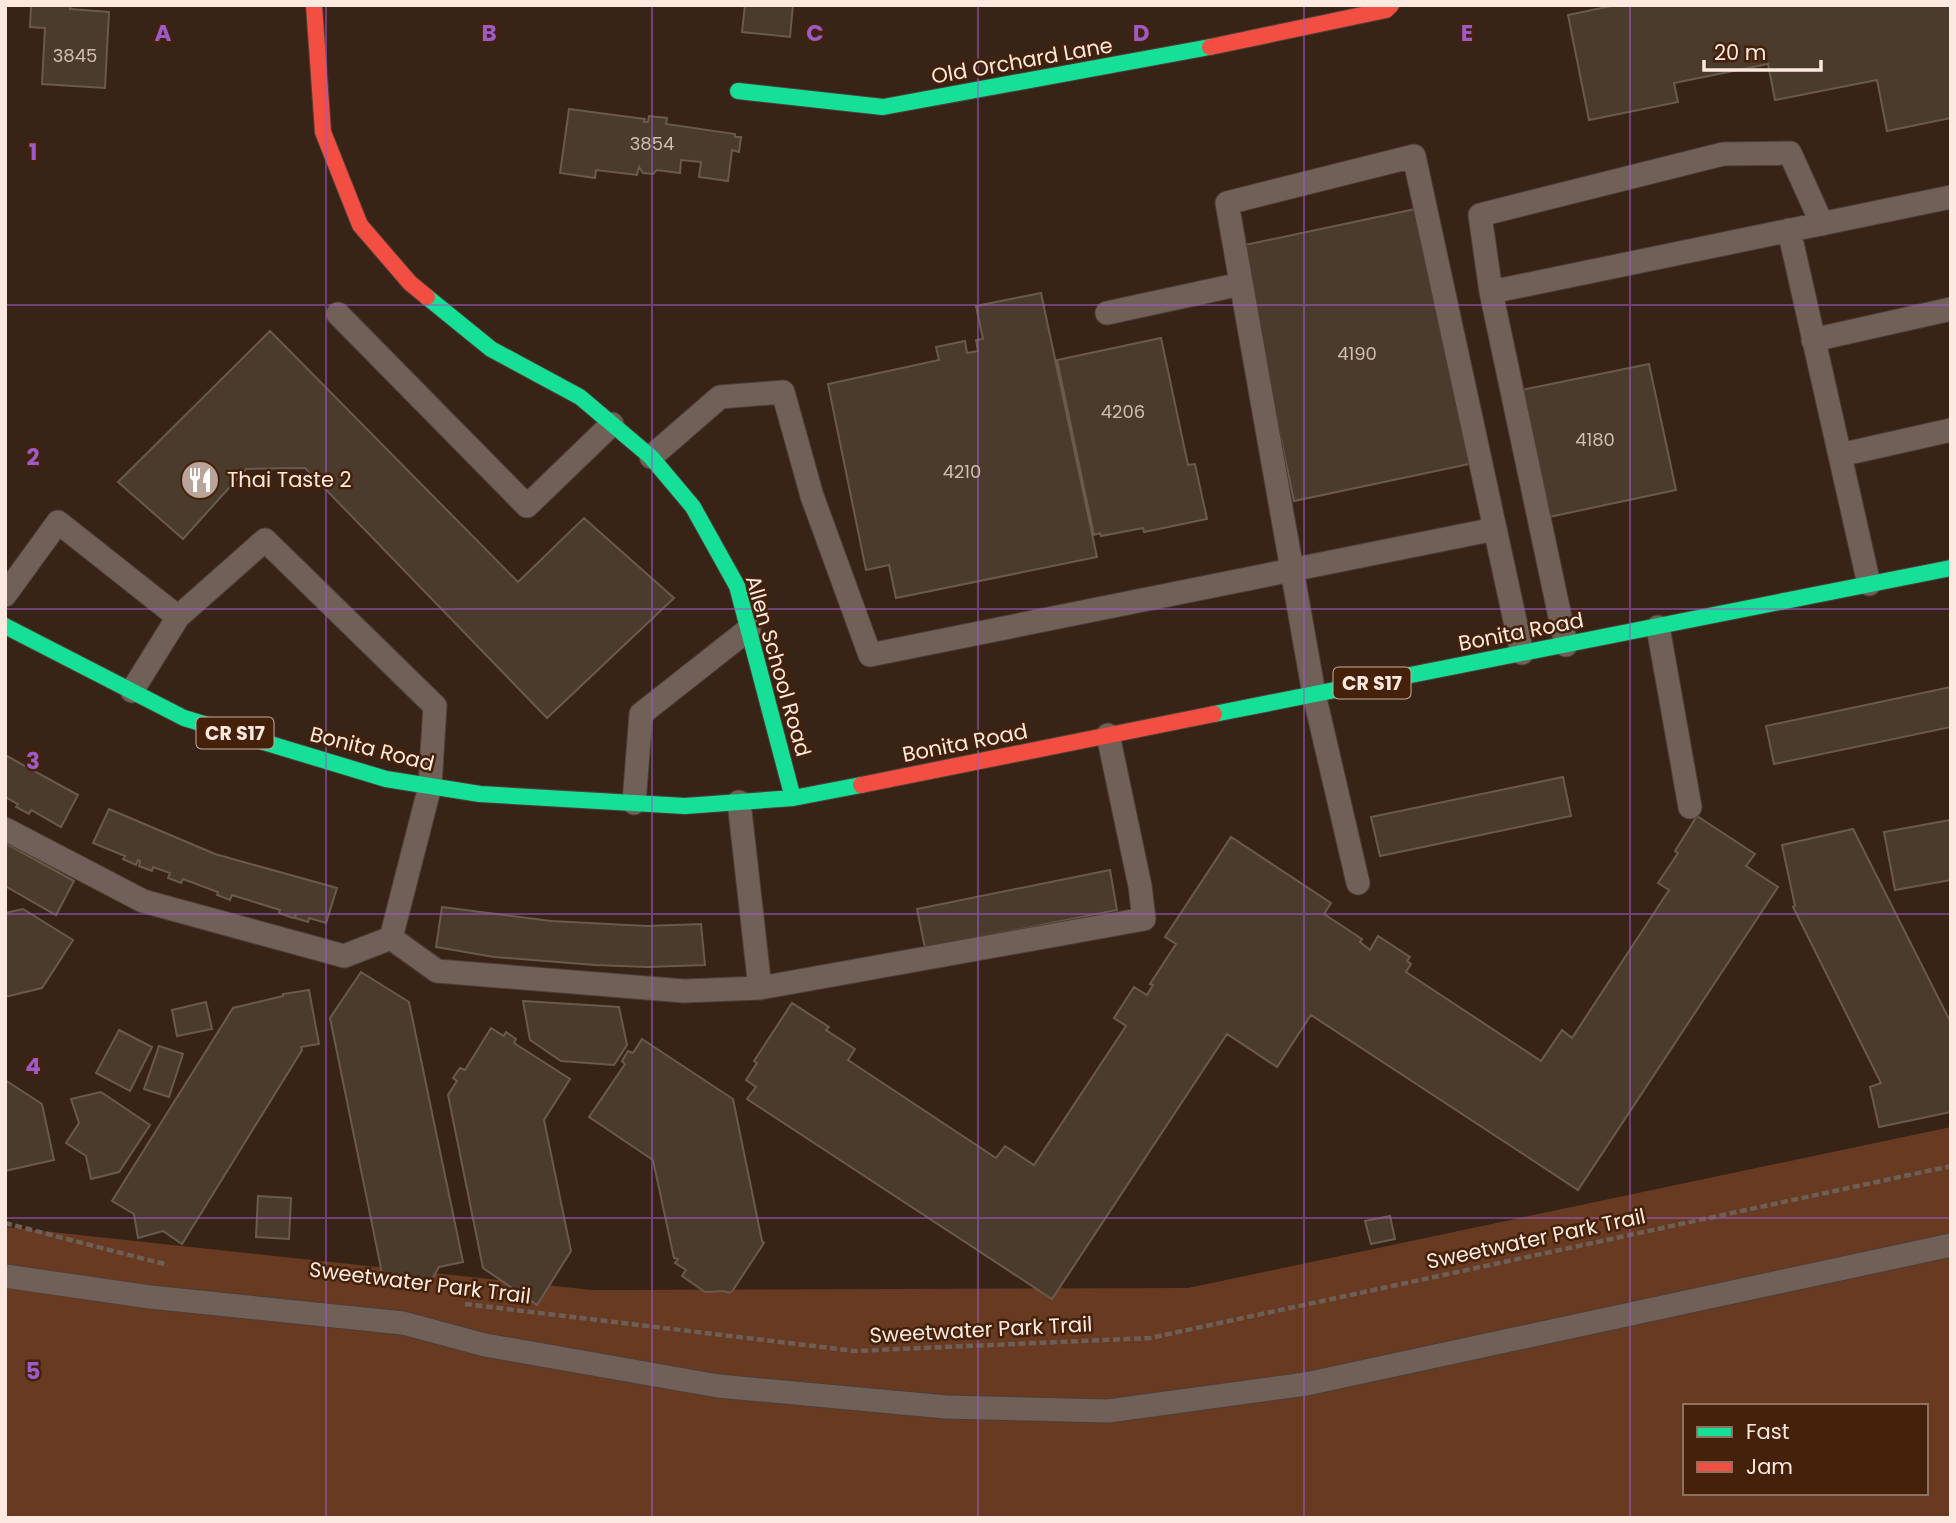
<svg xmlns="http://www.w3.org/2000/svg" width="1956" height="1523" font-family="Poppins,sans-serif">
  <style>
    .green { fill: #673a21; fill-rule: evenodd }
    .building { fill: #4a3b2c; stroke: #6a5a4d; stroke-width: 2 }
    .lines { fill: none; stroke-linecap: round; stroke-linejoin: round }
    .lane-casing { stroke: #4e3f36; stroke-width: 25 }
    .fast-casing { stroke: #4e3f36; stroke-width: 18 }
    .jam-casing { stroke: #4e3f36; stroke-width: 18 }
    .path { stroke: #6d5f56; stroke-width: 4.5; stroke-dasharray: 7 3.5; stroke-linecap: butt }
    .lane { stroke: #706058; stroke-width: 23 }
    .fast { stroke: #16e098; stroke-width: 16 }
    .jam { stroke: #f24e42; stroke-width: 16 }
    .grid { fill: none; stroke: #9c5bc7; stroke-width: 2; stroke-opacity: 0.55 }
    .labels { text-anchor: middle; stroke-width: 5; stroke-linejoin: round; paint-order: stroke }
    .number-label { font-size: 18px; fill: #d0beb2 }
    .shield { fill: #45210a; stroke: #c6ad9f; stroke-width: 2 }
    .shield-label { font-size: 19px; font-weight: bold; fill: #fde9df }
    .street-label { font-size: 21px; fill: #fde9df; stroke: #45210a }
    .poi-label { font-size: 21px; fill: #fde9df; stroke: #45210a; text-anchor: start }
    .grid-label { font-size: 23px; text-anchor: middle; font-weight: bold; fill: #9c5bc7; stroke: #45210a; stroke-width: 5; stroke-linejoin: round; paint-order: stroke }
  </style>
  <rect width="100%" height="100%" fill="#382417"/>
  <path class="green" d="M1951 1127V1518H5V1227L592 1290 1188 1288ZM1685 1406H1926V1493H1685Z"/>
  <path class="building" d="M16 5H71L70 9 109 12 105 88 42 84 45 28 30 27 31 6Z
    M745 5H793L790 37 742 32Z
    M1616 5H1951V118L1887 131 1877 80 1775 100 1768 64 1674 83 1678 102 1589 120 1568 15Z
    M569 109 645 119 644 122H648L649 116 667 118 666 124 735 134V137H741L739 152 732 150 728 181 699 177 701 162 681 160 680 173 657 170 653 174 643 173 639 167 637 175 596 170 595 178 560 173Z
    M1420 208 1474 463 1294 501 1240 246Z
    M1041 293 1097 557 896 598 889 565 866 570 828 384 939 360 936 347 965 341 967 353 978 351 976 340 983 339 976 306Z
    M270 331 518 582 584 518 674 598 547 718 305 468 246 469 183 539 118 482Z
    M1161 338 1188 465 1195 464 1207 519 1144 532 1143 528 1101 536 1100 533 1094 535 1057 360Z
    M1649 364 1676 490 1549 517 1522 390Z
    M1951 687V727L1774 764 1766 726Z
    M5 755 78 795 61 827 31 810 29 814 16 807 18 804 5 797Z
    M1563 777 1571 816 1380 856 1371 817Z
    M109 809 215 854 337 888 326 923 309 918 308 922 295 918 296 914 293 918 279 913 280 910 232 895 230 900 217 895 218 892 183 879 181 883 168 878 170 873 153 867 152 871 139 866 140 861 138 860 136 865 123 859 125 856 93 843Z
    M1697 816 1755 854 1746 866 1778 887 1578 1190 1311 1015 1277 1067 1227 1034 1052 1299 747 1099 756 1087 746 1080 757 1063 754 1061 792 1003 829 1027 826 1030 855 1049 848 1060 996 1158 1005 1146 1034 1165 1126 1026 1114 1018 1134 987 1147 995 1153 985 1150 984 1176 944 1165 937 1231 837 1331 903 1324 914 1362 939 1360 942 1370 950 1378 936 1410 957 1407 961 1411 964 1406 972 1541 1061 1562 1030 1572 1038 1669 890 1658 883 1678 853 1675 851Z
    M1950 820 1951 880 1895 890 1884 832Z
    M1853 829 1951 1023V1112L1879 1127 1870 1087 1881 1083 1793 907 1795 906 1782 845Z
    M5 843 74 881 56 915 5 886Z
    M1110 870 1117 910 925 948 917 909Z
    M442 907 551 921 647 926 701 924 705 965 647 967 595 965 494 957 436 947Z
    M23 909 73 940 42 988 5 997V913Z
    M361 972 409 1002 463 1262 439 1267 427 1288 407 1274 383 1278 330 1018Z
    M309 990 319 1044 301 1047 302 1050 182 1244 163 1231 138 1238 134 1214 112 1201 233 1008 283 996V994Z
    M523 1001 619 1007 627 1045 614 1065 561 1061 530 1040Z
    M206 1002 212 1029 177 1036 172 1010Z
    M491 1028 504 1036 506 1032 516 1039 514 1043 570 1079 544 1120 571 1251 537 1305 483 1268 448 1095 457 1081 453 1078 460 1068 465 1070Z
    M119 1030 152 1047 130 1091 96 1073Z
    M642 1039 733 1099 762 1241 764 1243 733 1290 729 1293 725 1291 705 1292 682 1276 686 1270 675 1263 678 1259 674 1258 653 1160 589 1117 625 1064 622 1061 628 1051 633 1053Z
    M159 1046 183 1054 169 1097 144 1089Z
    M5 1080 42 1104 54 1160 5 1171Z
    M101 1092 150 1125 119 1172 91 1179 86 1156 66 1143 79 1123 71 1099Z
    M258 1196 291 1198 289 1239 256 1237Z
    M1390 1216 1395 1239 1371 1244 1365 1221Z"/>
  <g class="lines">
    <defs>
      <path id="lane" d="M1789 230 1869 584
        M1491 292 1951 197
        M1107 313 1241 284
        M338 314 527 506 612 424
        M1813 340 1951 309
        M1840 455 1951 430
        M651 457 720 397 783 392 812 496 870 655 1495 529
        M5 595 58 522 178 617
        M1658 627 1690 807
        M1566 645 1491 292 1480 215 1723 154 1790 153 1822 224
        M132 691 178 617 265 540 435 706 430 786 391 938
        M739 802 760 988 1144 919 1140 886 1108 735
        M634 803 641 714 749 629
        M5 829 143 901 344 956 391 938 437 971 684 991 760 988
        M1358 883 1314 694 1227 203 1414 156 1522 653
        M5 1276 150 1297 403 1323 485 1345 718 1386 946 1407 1108 1411 1306 1384 1951 1245"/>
      <path id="fast" d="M738 91 883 107 1210 47
        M427 297 491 349 580 397 651 457 693 507 737 586 793 798
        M5 626 184 718 386 779 480 794 685 806 793 798 861 785
        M1214 714 1951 568"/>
      <path id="jam" d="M314 5 323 132 360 225 410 283 427 297
        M1210 47 1386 10 1391 5
        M861 785 1214 714"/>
    </defs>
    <use href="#lane" class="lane-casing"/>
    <use href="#fast" class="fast-casing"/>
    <use href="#jam" class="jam-casing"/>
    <path class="path" d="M5 1223 168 1265
      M465 1304 855 1351 1150 1338 1951 1166"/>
    <use href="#lane" class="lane"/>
    <use href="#fast" class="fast"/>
    <use href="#jam" class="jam"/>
  </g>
  <path class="grid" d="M326 5V1518M652 5V1518M978 5V1518M1304 5V1518M1630 5V1518M5 305H1951M5 609H1951M5 914H1951M5 1218H1951"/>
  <defs>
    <symbol id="restaurant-disc" viewBox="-11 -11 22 22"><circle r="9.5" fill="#b8a499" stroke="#45210a"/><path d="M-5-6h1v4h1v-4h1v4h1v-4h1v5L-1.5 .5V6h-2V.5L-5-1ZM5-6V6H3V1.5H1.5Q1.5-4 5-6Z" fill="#fff"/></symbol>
  </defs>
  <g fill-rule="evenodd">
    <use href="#restaurant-disc" x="178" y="458" width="44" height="44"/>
  </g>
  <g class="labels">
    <g class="number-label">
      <text x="75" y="62">3845</text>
      <text x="652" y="150">3854</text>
      <text x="1357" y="360">4190</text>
      <text x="1123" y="418">4206</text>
      <text x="1595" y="446">4180</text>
      <text x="962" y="478">4210</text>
    </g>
    <g class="shield">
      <rect x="1333.5" y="667.5" width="77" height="31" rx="5"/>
      <rect x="196.5" y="717.5" width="77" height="31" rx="5"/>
    </g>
    <g class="shield-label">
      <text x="1372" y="690">CR S17</text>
      <text x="235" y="740">CR S17</text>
    </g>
    <g class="street-label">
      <text transform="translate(1022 61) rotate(-10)" y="7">Old Orchard Lane</text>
      <text transform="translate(1521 632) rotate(-11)" y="7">Bonita Road</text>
      <text transform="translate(778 666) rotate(74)" y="7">Allen School Road</text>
      <text transform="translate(965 743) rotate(-11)" y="7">Bonita Road</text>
      <text transform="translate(372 749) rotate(14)" y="7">Bonita Road</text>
      <text transform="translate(1536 1239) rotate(-12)" y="7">Sweetwater Park Trail</text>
      <text transform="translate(420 1283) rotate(7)" y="7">Sweetwater Park Trail</text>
      <text transform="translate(981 1330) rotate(-3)" y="7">Sweetwater Park Trail</text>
    </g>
    <g class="poi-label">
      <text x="227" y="487">Thai Taste 2</text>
    </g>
  </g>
  <g class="grid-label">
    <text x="163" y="41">A</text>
    <text x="489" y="41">B</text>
    <text x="815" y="41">C</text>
    <text x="1141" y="41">D</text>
    <text x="1467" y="41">E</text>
    <text x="33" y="160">1</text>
    <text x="33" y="465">2</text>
    <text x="33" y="769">3</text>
    <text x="33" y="1074">4</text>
    <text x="33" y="1379">5</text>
  </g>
  <rect width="1956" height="1523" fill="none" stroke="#fde9df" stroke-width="14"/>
  <rect x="1683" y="1404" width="245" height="91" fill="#45210a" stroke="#8f715f" stroke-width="2"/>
  <rect x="1697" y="1427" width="35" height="10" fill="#16e098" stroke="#8f715f" stroke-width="2"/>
  <text x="1746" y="1439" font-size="21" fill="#fde9df">Fast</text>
  <rect x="1697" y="1462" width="35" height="10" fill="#f24e42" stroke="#8f715f" stroke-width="2"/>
  <text x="1746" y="1474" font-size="21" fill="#fde9df">Jam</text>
  <path d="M1704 60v10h117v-10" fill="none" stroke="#fde9df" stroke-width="3.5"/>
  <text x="1714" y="60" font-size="21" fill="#fde9df" stroke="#45210a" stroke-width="5" paint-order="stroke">20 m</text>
</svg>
